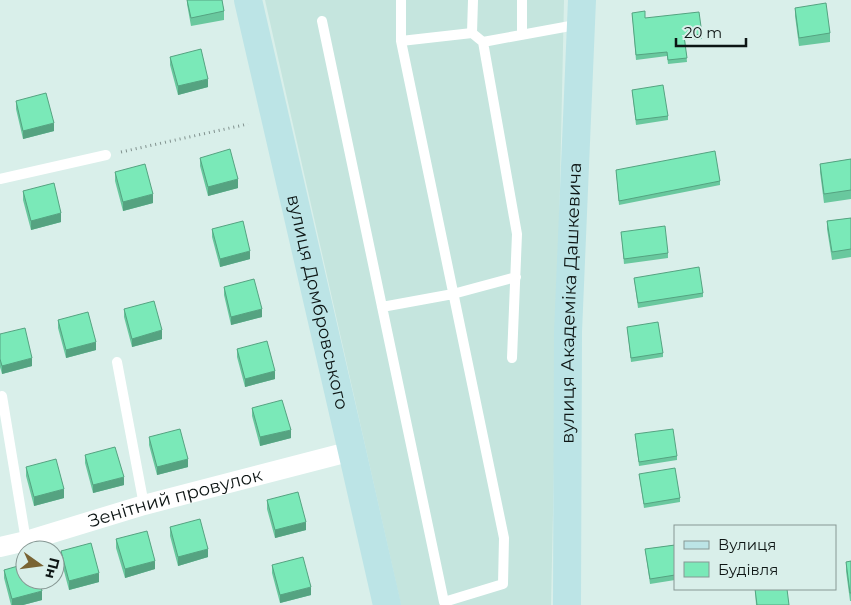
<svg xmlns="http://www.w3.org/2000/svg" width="851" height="605" font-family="Montserrat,sans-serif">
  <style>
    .built { fill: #c5e5de }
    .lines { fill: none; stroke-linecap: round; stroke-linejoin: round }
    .path { stroke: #81918e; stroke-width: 3; stroke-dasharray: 1 4; stroke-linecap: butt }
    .lane { stroke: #fff; stroke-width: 10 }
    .street { stroke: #fff; stroke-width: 20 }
    .secondary { stroke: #bce4e6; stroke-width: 28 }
    .wall { fill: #69c89e }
    .shaded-wall { fill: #55a381 }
    .building { fill: #7ae9b8; stroke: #55a381 }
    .labels { text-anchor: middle; stroke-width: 5; stroke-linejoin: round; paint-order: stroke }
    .street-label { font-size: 18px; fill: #0d1514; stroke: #d9efea }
  </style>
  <rect width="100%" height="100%" fill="#d9efea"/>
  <path class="built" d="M265 0H564L551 605H401Z"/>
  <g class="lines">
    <path class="path" d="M121 152 248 124"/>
    <path class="lane" d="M401 0V41L472 33 483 42
      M322 21 444 602 503 584 504 538 401 41
      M472 33 473 0
      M522 35V0
      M0 179 106 155
      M382 307 453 294 516 277
      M512 358 517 234 483 42 581 24
      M117 362 144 505
      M2 396 26 541"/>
    <path class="street" id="s1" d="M0 547 26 541 144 505 352 451"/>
    <g class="secondary">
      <path id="s2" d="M248 0 352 451 387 605"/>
      <path id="s3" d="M567 605 568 332 582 0"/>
    </g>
  </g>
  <path class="wall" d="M187 0H222L224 11V20L191 26 187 4Z
    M795 8 830 33V42L799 46 795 16Z
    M632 13 645 18 702 34V39L685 40 687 62 668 64 667 56 636 60Z
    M170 57 208 87 178 95 170 65Z
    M632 90 668 116V120L636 125Z
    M16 101 54 131 23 139 16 109Z
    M200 158 238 188 208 196 200 166Z
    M851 159V199L824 203 820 172V164Z
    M616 170 720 181V185L619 205Z
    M115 172 153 203 123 211 115 181Z
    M23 191 61 222 31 230 23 200Z
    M851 218V257L832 260 827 229V221Z
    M212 229 250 259 220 267 212 237Z
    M621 232 668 253V258L624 264Z
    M634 278 703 293V297L638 308Z
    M224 287 262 317 231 325 224 295Z
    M124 309 162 339 132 347 124 317Z
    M58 320 96 350 66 358 58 328Z
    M627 327 663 353V357L631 362Z
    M0 334 32 366 2 374 0 367Z
    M237 349 275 379 245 387 237 357Z
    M252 408 291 438 260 446 252 416Z
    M635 434 677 456V460L639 466Z
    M149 437 188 467 157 475 149 445Z
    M85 455 124 485 93 493 85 463Z
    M26 467 64 498 34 506 26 476Z
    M639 474 680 498V502L644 508Z
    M267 500 306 530 275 538 267 509Z
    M170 527 208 557 178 566 170 536Z
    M116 539 155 569 125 578 116 548Z
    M675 545V580L650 584 645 549Z
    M61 551 99 582 69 590 61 560Z
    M851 561V601H850L846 571V562Z
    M272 565 311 595 280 603 272 573Z
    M4 570 42 600 23 605H11L4 578Z
    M755 589 789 605H756Z"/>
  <path class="shaded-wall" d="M208 79V87L178 95V86Z
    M54 123V131L23 139V131Z
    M238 179V188L208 196V187Z
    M153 194V203L123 211V202Z
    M61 213V222L31 230V221Z
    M250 251V259L220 267V259Z
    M262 309V317L231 325V317Z
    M162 330V339L132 347V339Z
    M96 342V350L66 358V350Z
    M32 358V366L2 374V366Z
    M275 371V379L245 387V379Z
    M291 430V438L260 446V437Z
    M188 459V467L157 475V467Z
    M124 477V485L93 493V485Z
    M64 489V498L34 506V497Z
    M306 522V530L275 538V530Z
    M208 549V557L178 566V557Z
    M155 561V569L125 578V569Z
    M99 573V582L69 590V581Z
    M311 587V595L280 603V595Z
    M42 591V600L23 605H12V599Z"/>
  <path class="building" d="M187 0H222L224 11 191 18Z
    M826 3 830 33 799 38 795 8Z
    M645 11V18L699 12 702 34 684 36 687 58 668 60 667 52 636 55 632 13Z
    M201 49 208 79 178 86 170 57Z
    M663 85 668 116 636 120 632 90Z
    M46 93 54 123 23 131 16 101Z
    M230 149 238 179 208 187 200 158Z
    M715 151 720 181 619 201 616 170Z
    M851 159V190L824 194 820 164Z
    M145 164 153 194 123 202 115 172Z
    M54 183 61 213 31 221 23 191Z
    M851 218V249L832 252 827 221Z
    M243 221 250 251 220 259 212 229Z
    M665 226 668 253 624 259 621 232Z
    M699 267 703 293 638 303 634 278Z
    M254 279 262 309 231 317 224 287Z
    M154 301 162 330 132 339 124 309Z
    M88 312 96 342 66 350 58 320Z
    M658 322 663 353 631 358 627 327Z
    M25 328 32 358 2 366 0 359V334Z
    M267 341 275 371 245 379 237 349Z
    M282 400 291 430 260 437 252 408Z
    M180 429 188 459 157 467 149 437Z
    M673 429 677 456 639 462 635 434Z
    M115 447 124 477 93 485 85 455Z
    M56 459 64 489 34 497 26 467Z
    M675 468 680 498 644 504 639 474Z
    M298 492 306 522 275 530 267 500Z
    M200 519 208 549 178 557 170 527Z
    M147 531 155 561 125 569 116 539Z
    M91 543 99 573 69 581 61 551Z
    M675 545V575L650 579 645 549Z
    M303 557 311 587 280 595 272 565Z
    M851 561V593H850L846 562Z
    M25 564V580H39L42 591 12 599 4 570Z
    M755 589H787L789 605H757Z"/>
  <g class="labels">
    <g class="street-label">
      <text dy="6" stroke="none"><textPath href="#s2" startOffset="310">вулиця Домбровського</textPath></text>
      <text dy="6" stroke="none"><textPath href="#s3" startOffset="302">вулиця Академіка Дашкевича</textPath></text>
      <text dy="6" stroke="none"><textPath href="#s1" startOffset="182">Зенітний провулок</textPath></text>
    </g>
  </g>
  <rect x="674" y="525" width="162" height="65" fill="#d9efea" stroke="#879894"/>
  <rect x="684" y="541" width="25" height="8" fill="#bce4e6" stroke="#879894"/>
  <text x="718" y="550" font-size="15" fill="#0d1514">Вулиця</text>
  <rect x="684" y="562" width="25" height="15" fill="#7ae9b8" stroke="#879894"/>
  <text x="718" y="575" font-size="15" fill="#0d1514">Будівля</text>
  <g transform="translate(40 565) rotate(104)"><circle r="24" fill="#d9efea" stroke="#879894"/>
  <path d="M0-4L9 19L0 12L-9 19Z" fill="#796433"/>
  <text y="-8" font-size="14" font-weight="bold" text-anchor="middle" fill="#0d1514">Пн</text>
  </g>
  <path d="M676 38v8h70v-8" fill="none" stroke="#0d1514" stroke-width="2.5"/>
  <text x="684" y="38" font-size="15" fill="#0d1514" stroke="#d9efea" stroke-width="4" paint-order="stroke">20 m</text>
</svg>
